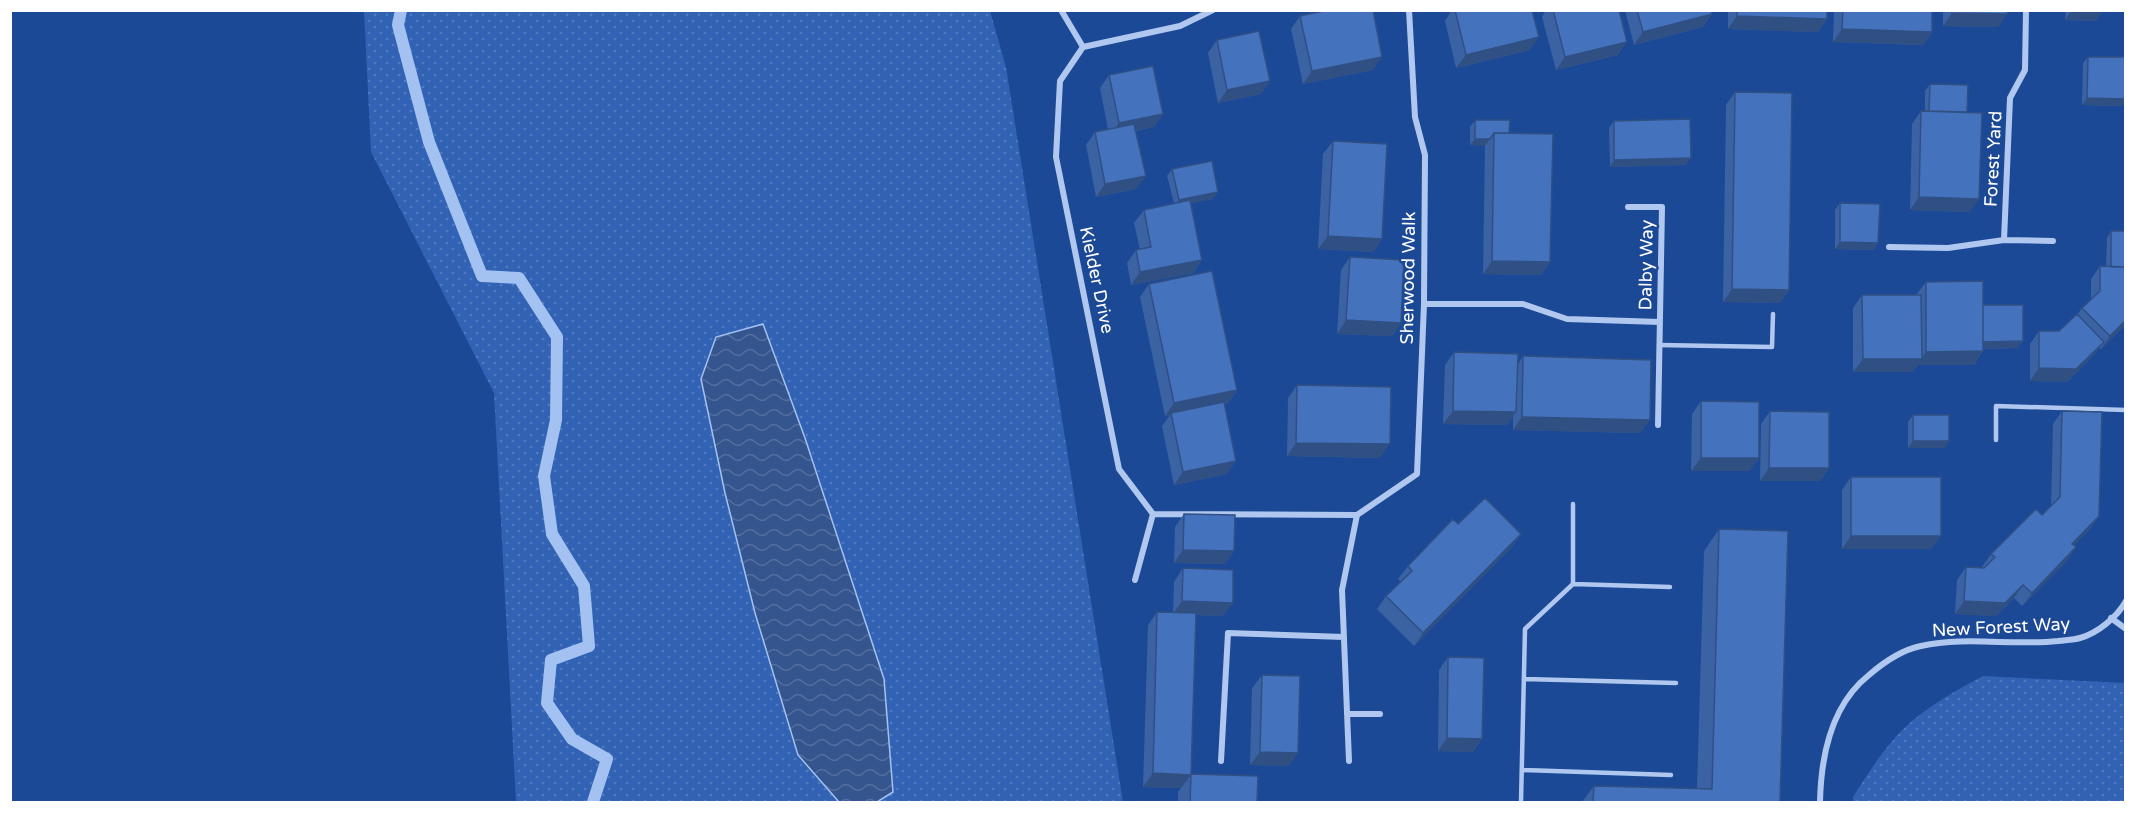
<svg xmlns="http://www.w3.org/2000/svg" width="2136" height="813" font-family="'Varela Round',sans-serif">
  <style>
    .park { fill: url(#park-dots) }
    .water { fill: url(#water-waves); stroke: #a3c2f1; stroke-width: 1.5 }
    .lines { fill: none; stroke-linecap: round; stroke-linejoin: round }
    .stream { stroke: #a3c2f1; stroke-width: 12 }
    .service { stroke: #b0c8ef; stroke-width: 4.5 }
    .minor { stroke: #b0c8ef; stroke-width: 6 }
    .wall { fill: #3b62a3 }
    .shaded-wall { fill: #305084 }
    .building { fill: #4572bd; stroke: #305084; stroke-width: 1.5 }
    .labels { text-anchor: middle; stroke-width: 5; stroke-linejoin: round; paint-order: stroke }
    .street-label { font-size: 18px; fill: #fff; stroke: #1c4996 }
  </style>
  <defs>
    <pattern id="park-dots" width="8" height="8" patternUnits="userSpaceOnUse" patternTransform="scale(1.5)"><rect width="8" height="8" fill="#3162b4"/><path d="M2 2h.1M6 6h.1" fill="none" stroke="#507abf" stroke-width="1.8" stroke-linecap="round"/></pattern>
    <pattern id="water-waves" width="16" height="10" patternUnits="userSpaceOnUse" patternTransform="scale(1.5)"><rect width="16" height="10" fill="#35558e"/><path d="M0 5q4-4 8 0t8 0" fill="none" stroke="#536e9f"/></pattern>
  </defs>
  <rect width="100%" height="100%" fill="#1c4996"/>
  <path class="park" d="M364 11H990L1006 67 1123 802H516L494 393 371 152Z
    M1983 676 2125 683V802H1853V797C1869 772 1889 740 1912 721 1934 703 1958 689 1983 676Z"/>
  <path class="water" d="M763 324 805 438 884 679 893 792 877 802H839L798 755 755 613 725 493 701 379 716 337Z"/>
  <g class="lines">
    <path class="stream" d="M401 10 398 25 429 142 482 276 519 278 557 337 556 420 544 476 552 534 584 586 589 646 551 660 547 703 572 739 607 759 593 802"/>
    <path class="service" d="M1659 345 1772 347 1773 314
      M1996 440V406L2126 410
      M1573 584V504
      M1524 679 1676 683
      M1522 770 1671 775
      M1521 802 1525 629 1573 584 1670 587"/>
    <path class="minor" d="M1061 10 1083 47
      M1083 47 1060 81 1056 157 1119 469 1153 514
      M1083 47 1180 26 1213 10
      M1628 207H1662L1658 425
      M2004 240 2010 98 2025 70 2026 10
      M1889 247 1948 248 2004 240 2053 241
      M1424 304H1523L1567 319 1660 322
      M1153 514 1357 515 1417 474 1424 304 1425 155 1415 117 1409 10
      M1135 580 1153 514
      M2111 618 2126 629
      M1347 714H1380
      M1221 761 1228 633 1344 637
      M1349 761 1342 590 1357 515
      M1820 802C1821 756 1831 705 1869 675 1884 662 1901 650 1921 646 1966 636 2012 646 2058 641 2065 640 2073 640 2080 638 2098 633 2117 617 2126 601"/>
  </g>
  <path class="wall" d="M1452 10H1532L1530 50 1456 68 1445 21Z
    M1546 10H1619L1618 55 1556 70 1542 17Z
    M1625 10H1711L1712 14 1703 27 1634 45Z
    M1728 10H1827V19L1818 32 1728 29Z
    M1834 10H1932V32L1923 45 1833 42Z
    M1943 10H2008L1998 27 1943 26Z
    M2066 10H2103L2096 21 2065 20Z
    M1300 16 1373 70 1303 84 1291 29Z
    M1217 40 1270 81 1261 94 1218 103 1208 53Z
    M2088 57 2122 106 2082 105 2083 63Z
    M1109 75 1163 114 1154 127 1136 131V189L1096 197 1086 145 1095 132 1108 129 1100 88Z
    M1930 84 1967 112 1970 212 1910 210 1912 124 1921 111H1925V91Z
    M1735 92 1789 290 1780 303 1723 302 1726 105Z
    M1475 120 1509 133 1550 262 1541 275 1483 274 1485 146 1470 145V127Z
    M1614 121 1686 165 1610 167 1609 128Z
    M1333 141 1382 239 1373 252 1318 249 1323 154Z
    M1172 169 1213 199 1191 203 1202 260 1193 273 1131 285 1127 263 1136 250H1140L1134 223 1144 210 1174 203 1167 176Z
    M1840 203 1874 250 1835 249V210Z
    M2111 231 2126 324 2101 349 2099 348 2094 355 2067 382 2030 381V344L2039 331H2059L2077 315 2082 308 2091 300V279L2100 266 2106 267 2107 238Z
    M1350 257 1401 323 1392 336 1337 334 1341 270Z
    M1926 282 1983 305 2018 348 1983 349V351L1974 365H1918L1912 372H1853V308L1862 295H1916Z
    M1149 284 1237 390 1228 403 1224 404 1227 474 1174 485 1162 426 1170 415 1165 416 1140 297Z
    M1454 352 1518 364 1523 356 1640 433 1513 430V416L1507 425 1443 424 1445 365Z
    M1297 385 1380 458 1287 456 1288 398Z
    M1701 401 1750 471H1691L1692 414Z
    M1770 411 1829 468 1820 481H1760L1761 424Z
    M2062 411 2099 516 2090 529 2074 545 2076 547 2067 561 2022 606 2014 598 1996 616 1955 614 1957 580 1966 567 1983 568 1982 567 1991 554 2042 515 2051 506 2053 424Z
    M1913 415 1945 448H1908V422Z
    M1851 477 1931 549H1842V490Z
    M1184 514 1234 551 1225 564 1174 563 1175 527Z
    M1458 524 1521 534 1512 547 1414 646 1377 609 1386 596 1401 582 1398 579 1408 566Z
    M1719 529 1780 802H1582L1594 786 1697 789 1704 551Z
    M1183 568 1223 616 1196 615 1191 774 1257 802H1178V792L1181 788 1143 787 1148 625 1157 612 1173 613 1174 582Z
    M1448 657 1482 739 1473 752 1438 751 1439 670Z
    M1262 675 1289 766 1250 765 1252 688Z"/>
  <path class="shaded-wall" d="M2072 10H2103L2096 21 2065 20Z
    M1952 13 2007 14 1998 27 1943 26Z
    M1712 14 1703 27 1634 45 1643 32Z
    M1737 16 1827 19 1818 32 1728 29Z
    M1842 29 1932 32 1923 45 1833 42Z
    M1539 37 1530 50 1456 68 1466 55Z
    M1627 42 1618 55 1556 70 1565 57Z
    M1382 57 1373 70 1303 84 1312 71Z
    M1270 81 1261 94 1218 103 1227 90Z
    M2087 98 2126 99V101L2122 106 2082 105Z
    M1163 114 1154 127 1110 136 1119 123Z
    M1475 139H1490L1485 146 1470 145Z
    M1691 158 1686 165 1610 167 1614 160Z
    M1146 176 1136 189 1096 197 1105 184Z
    M1218 192 1213 199 1174 207 1179 200Z
    M1919 197 1979 199 1970 212 1910 210Z
    M1328 236 1382 239 1373 252 1318 249Z
    M1840 242 1878 243 1874 250 1835 249Z
    M1202 260 1193 273 1131 285 1140 272Z
    M1492 261 1550 262 1541 275 1483 274Z
    M1732 289 1789 290 1780 303 1723 302Z
    M1346 320 1401 323 1392 336 1337 334Z
    M2126 320V324L2101 349 2110 336Z
    M2023 341 2018 348 1974 349 1979 342Z
    M2104 342 2094 355 2067 382 2030 381 2039 368Z
    M1983 351 1974 365H1918L1912 372H1853L1863 359H1921L1926 352Z
    M1237 390 1228 403 1171 415V413L1170 415 1165 416 1174 403Z
    M1453 411 1516 412 1507 425 1443 424Z
    M1522 417 1650 420 1640 433 1513 430Z
    M1913 441H1949L1945 448H1908Z
    M1296 443 1390 444 1380 458 1287 456Z
    M1701 458H1759L1750 471H1691Z
    M1236 461 1227 474 1174 485 1183 472Z
    M1769 468H1829L1820 481H1760Z
    M2099 516 2090 529 2063 557 2072 544Z
    M1521 534 1512 547 1414 646 1423 633Z
    M1851 536H1941L1931 549H1842Z
    M2076 547 2067 561 2022 606 2032 593Z
    M1183 550 1234 551 1225 564 1174 563Z
    M2023 585 2014 598 1996 616 1955 614 1964 601Z
    M1182 601 1233 603 1223 616 1173 614Z
    M1447 738 1482 739 1473 752 1438 751Z
    M1260 752 1298 753 1289 766 1250 765Z
    M1153 773 1191 775 1181 788 1143 787Z"/>
  <path class="building" d="M1328 10H1373L1382 57 1312 71 1300 16Z
    M1455 10H1532L1539 37 1466 55Z
    M1553 10H1619L1627 42 1565 57Z
    M1637 10H1711L1712 14 1643 32Z
    M1737 10H1827V19L1737 16Z
    M1843 10H1932V32L1842 29Z
    M1952 10H2008L2007 14 1952 13Z
    M1259 31 1270 81 1227 90 1217 40Z
    M2088 57H2126V99L2087 98Z
    M1153 66 1163 114 1119 123 1109 75Z
    M1930 84 1968 85 1967 112 1929 111Z
    M1735 92 1792 93 1789 290 1732 289Z
    M1921 111 1982 113 1979 199 1919 197Z
    M1690 119 1691 158 1614 160V121Z
    M1475 120H1510L1509 133H1494L1490 139H1475Z
    M1134 124 1146 176 1105 184 1095 132Z
    M1494 133 1553 134 1550 262 1492 261Z
    M1333 141 1387 144 1382 239 1328 236Z
    M1212 161 1218 192 1179 200 1172 169Z
    M1190 200 1202 260 1140 272 1136 250 1151 247 1144 210Z
    M1840 203 1880 204 1878 243 1840 242Z
    M2111 231H2126V267H2111Z
    M1350 257 1404 260 1401 323 1346 320Z
    M2100 266 2126 267V320L2110 336 2082 308 2100 291Z
    M1212 271 1237 390 1174 403 1149 284Z
    M1983 281V351L1926 352V282Z
    M1862 295H1921L1922 359H1863Z
    M1983 305H2023V341L1983 342Z
    M2077 314 2104 342 2076 369 2039 368V331H2059Z
    M1454 352 1518 354 1516 412 1453 411Z
    M1523 356 1651 360 1650 420 1522 417Z
    M1297 385 1391 387 1390 444 1296 443Z
    M1701 401 1759 402V458H1701Z
    M1224 402 1236 461 1183 472 1171 413Z
    M1770 411 1829 412V468H1769Z
    M2062 411 2102 412 2099 516 2072 544 2076 547 2032 593 2023 585 2005 603 1964 601 1966 567 1984 568 1995 557 1991 554 2036 509 2042 515 2060 497Z
    M1913 415H1949V441H1913Z
    M1851 477H1941V536H1851Z
    M1485 498 1521 534 1423 633 1386 596 1412 571 1408 566 1453 519 1458 524Z
    M1184 514 1235 515 1234 551 1183 550Z
    M1719 529 1788 531 1780 802H1593L1594 786 1712 789Z
    M1183 568 1233 570V603L1182 601Z
    M1157 612 1196 613 1191 775 1153 773Z
    M1448 657 1484 658 1482 739 1447 738Z
    M1262 675 1300 676 1298 753 1260 752Z
    M1191 774 1258 776 1257 802H1190Z"/>
  <g class="labels">
    <g class="street-label">
      <text transform="translate(1993 159) rotate(-87)" y="6">Forest Yard</text>
      <text transform="translate(1646 265) rotate(-89)" y="6">Dalby Way</text>
      <text transform="translate(1408 278) rotate(-89)" y="6">Sherwood Walk</text>
      <text transform="translate(1097 280) rotate(78)" y="6">Kielder Drive</text>
      <text transform="translate(2001 627) rotate(-3)" y="6">New Forest Way</text>
    </g>
  </g>
  <rect width="2136" height="813" fill="none" stroke="#ffffff" stroke-width="24"/>
</svg>
